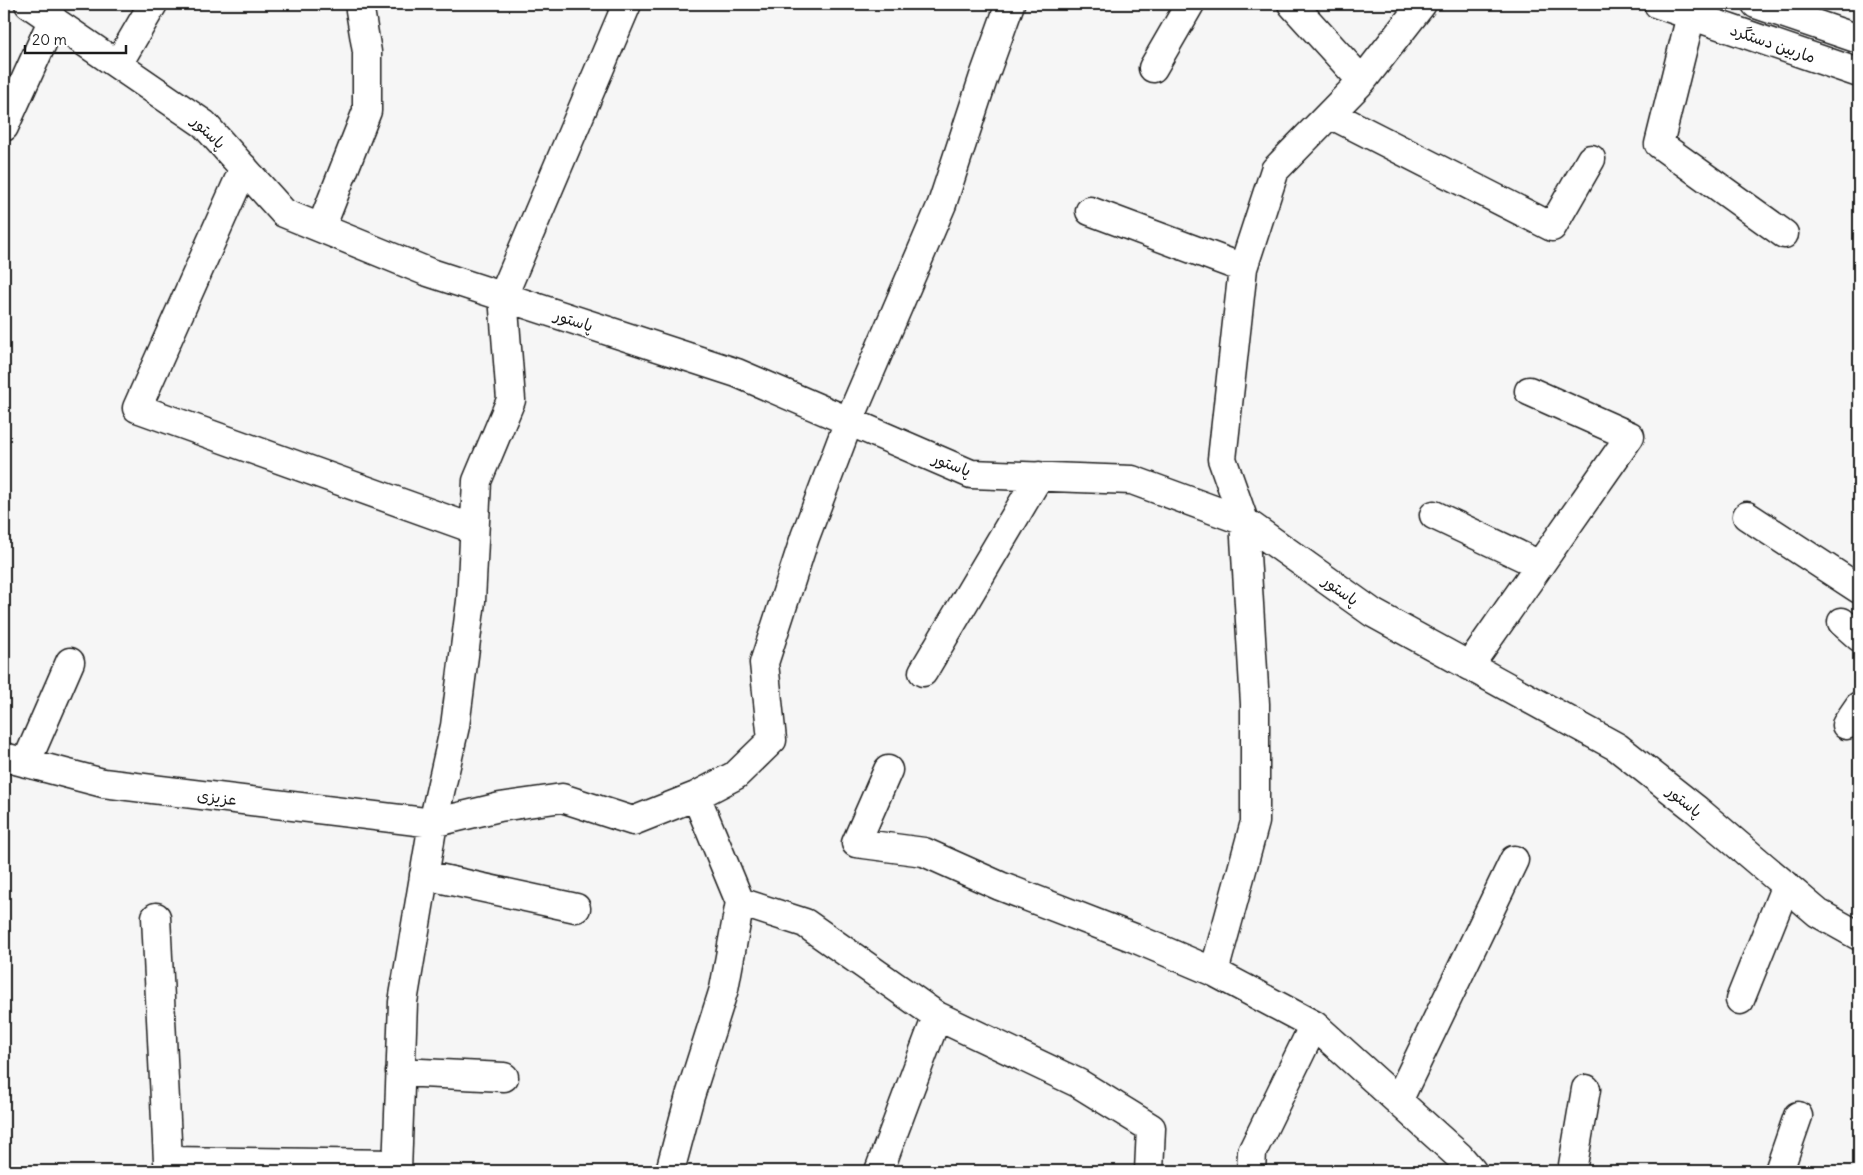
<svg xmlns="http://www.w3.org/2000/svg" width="1863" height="1175" font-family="Delius,'Playpen Sans Arabic',sans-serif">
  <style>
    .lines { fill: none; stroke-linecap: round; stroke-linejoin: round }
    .minor-casing { stroke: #1c1c1c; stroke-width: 31 }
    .major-casing { stroke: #1c1c1c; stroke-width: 31 }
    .minor { stroke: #fff; stroke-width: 28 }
    .major { stroke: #fff; stroke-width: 28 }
    .labels { text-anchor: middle; stroke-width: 4; stroke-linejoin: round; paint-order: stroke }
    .street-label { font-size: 16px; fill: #1c1c1c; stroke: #fff }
  </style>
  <rect width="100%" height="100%" fill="#f6f6f6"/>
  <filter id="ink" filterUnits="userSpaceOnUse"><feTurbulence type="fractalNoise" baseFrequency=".02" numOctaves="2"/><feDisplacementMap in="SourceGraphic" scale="10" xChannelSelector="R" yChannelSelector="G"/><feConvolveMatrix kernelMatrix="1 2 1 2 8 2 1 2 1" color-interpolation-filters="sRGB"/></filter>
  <g filter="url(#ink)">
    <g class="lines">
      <defs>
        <path id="minor" d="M29 4 204 124 284 213 428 272 737 373 971 474 1132 480 1244 521 1373 613 1617 747 1697 810 1818 913 1859 936
          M1292 4 1362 81
          M1691 15 1659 144 1784 234
          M118 64 153 4
          M1153 68 1190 4
          M1330 114 1552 227 1591 159
          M4 127 53 19
          M244 168 137 408 474 529
          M1090 211 1243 268
          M321 228 367 111V52L359 4
          M1434 515 1540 565
          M1747 516 1859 589
          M1842 622 1859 637
          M1469 666 1630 436 1529 391
          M923 672 1039 476
          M1846 725 1859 706
          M4 757 103 783 433 823 500 807 562 798 633 821 696 796 736 775 772 740 764 663 805 537 849 421 942 204 983 79 1010 4
          M26 763 70 662
          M888 770 856 843 924 852 1000 886 1134 938 1214 972 1314 1025 1459 1156 1472 1171
          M424 875 576 908
          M740 902 805 923 937 1016 1078 1083 1151 1128 1149 1171
          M156 917 168 1161 397 1164
          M1214 972 1255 822V704L1244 521 1222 459 1243 268 1275 170 1362 81 1422 4
          M1740 1000 1786 885
          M400 1072 504 1077
          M1398 1101 1514 860
          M397 1171 403 1002 433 823 455 726 471 601 477 481 511 400 503 296 627 4
          M670 1171 690 1096 724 989 740 902 696 796
          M879 1171 937 1016
          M1251 1171 1252 1152 1314 1025
          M1572 1171 1586 1089
          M1779 1171 1798 1116"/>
        <path id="major" d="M1658 4 1859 73
          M1756 4 1859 39"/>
      </defs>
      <use href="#minor" class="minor-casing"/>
      <use href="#major" class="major-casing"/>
      <use href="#minor" class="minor"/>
      <use href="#major" class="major"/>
    </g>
  </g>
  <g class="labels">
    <g class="street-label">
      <text transform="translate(1773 43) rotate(19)" y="6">ماربین دستگرد</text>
      <text transform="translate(209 132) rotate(44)" y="6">پاستور</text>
      <text transform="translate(574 320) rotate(18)" y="6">پاستور</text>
      <text transform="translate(952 464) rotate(21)" y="6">پاستور</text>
      <text transform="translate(1341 590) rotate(36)" y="6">پاستور</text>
      <text transform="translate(217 797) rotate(7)" y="6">عزیزی</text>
      <text transform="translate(1685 801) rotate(39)" y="6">پاستور</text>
    </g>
  </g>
  <rect width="1863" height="1175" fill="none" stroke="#fff" stroke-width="20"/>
  <rect x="10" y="10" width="1843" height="1155" fill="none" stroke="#1c1c1c" stroke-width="2" filter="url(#ink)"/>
  <path d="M25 45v8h101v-8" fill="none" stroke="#1c1c1c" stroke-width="2.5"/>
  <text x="32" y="45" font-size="15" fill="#1c1c1c" stroke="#ffffff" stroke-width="4" paint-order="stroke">20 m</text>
</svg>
